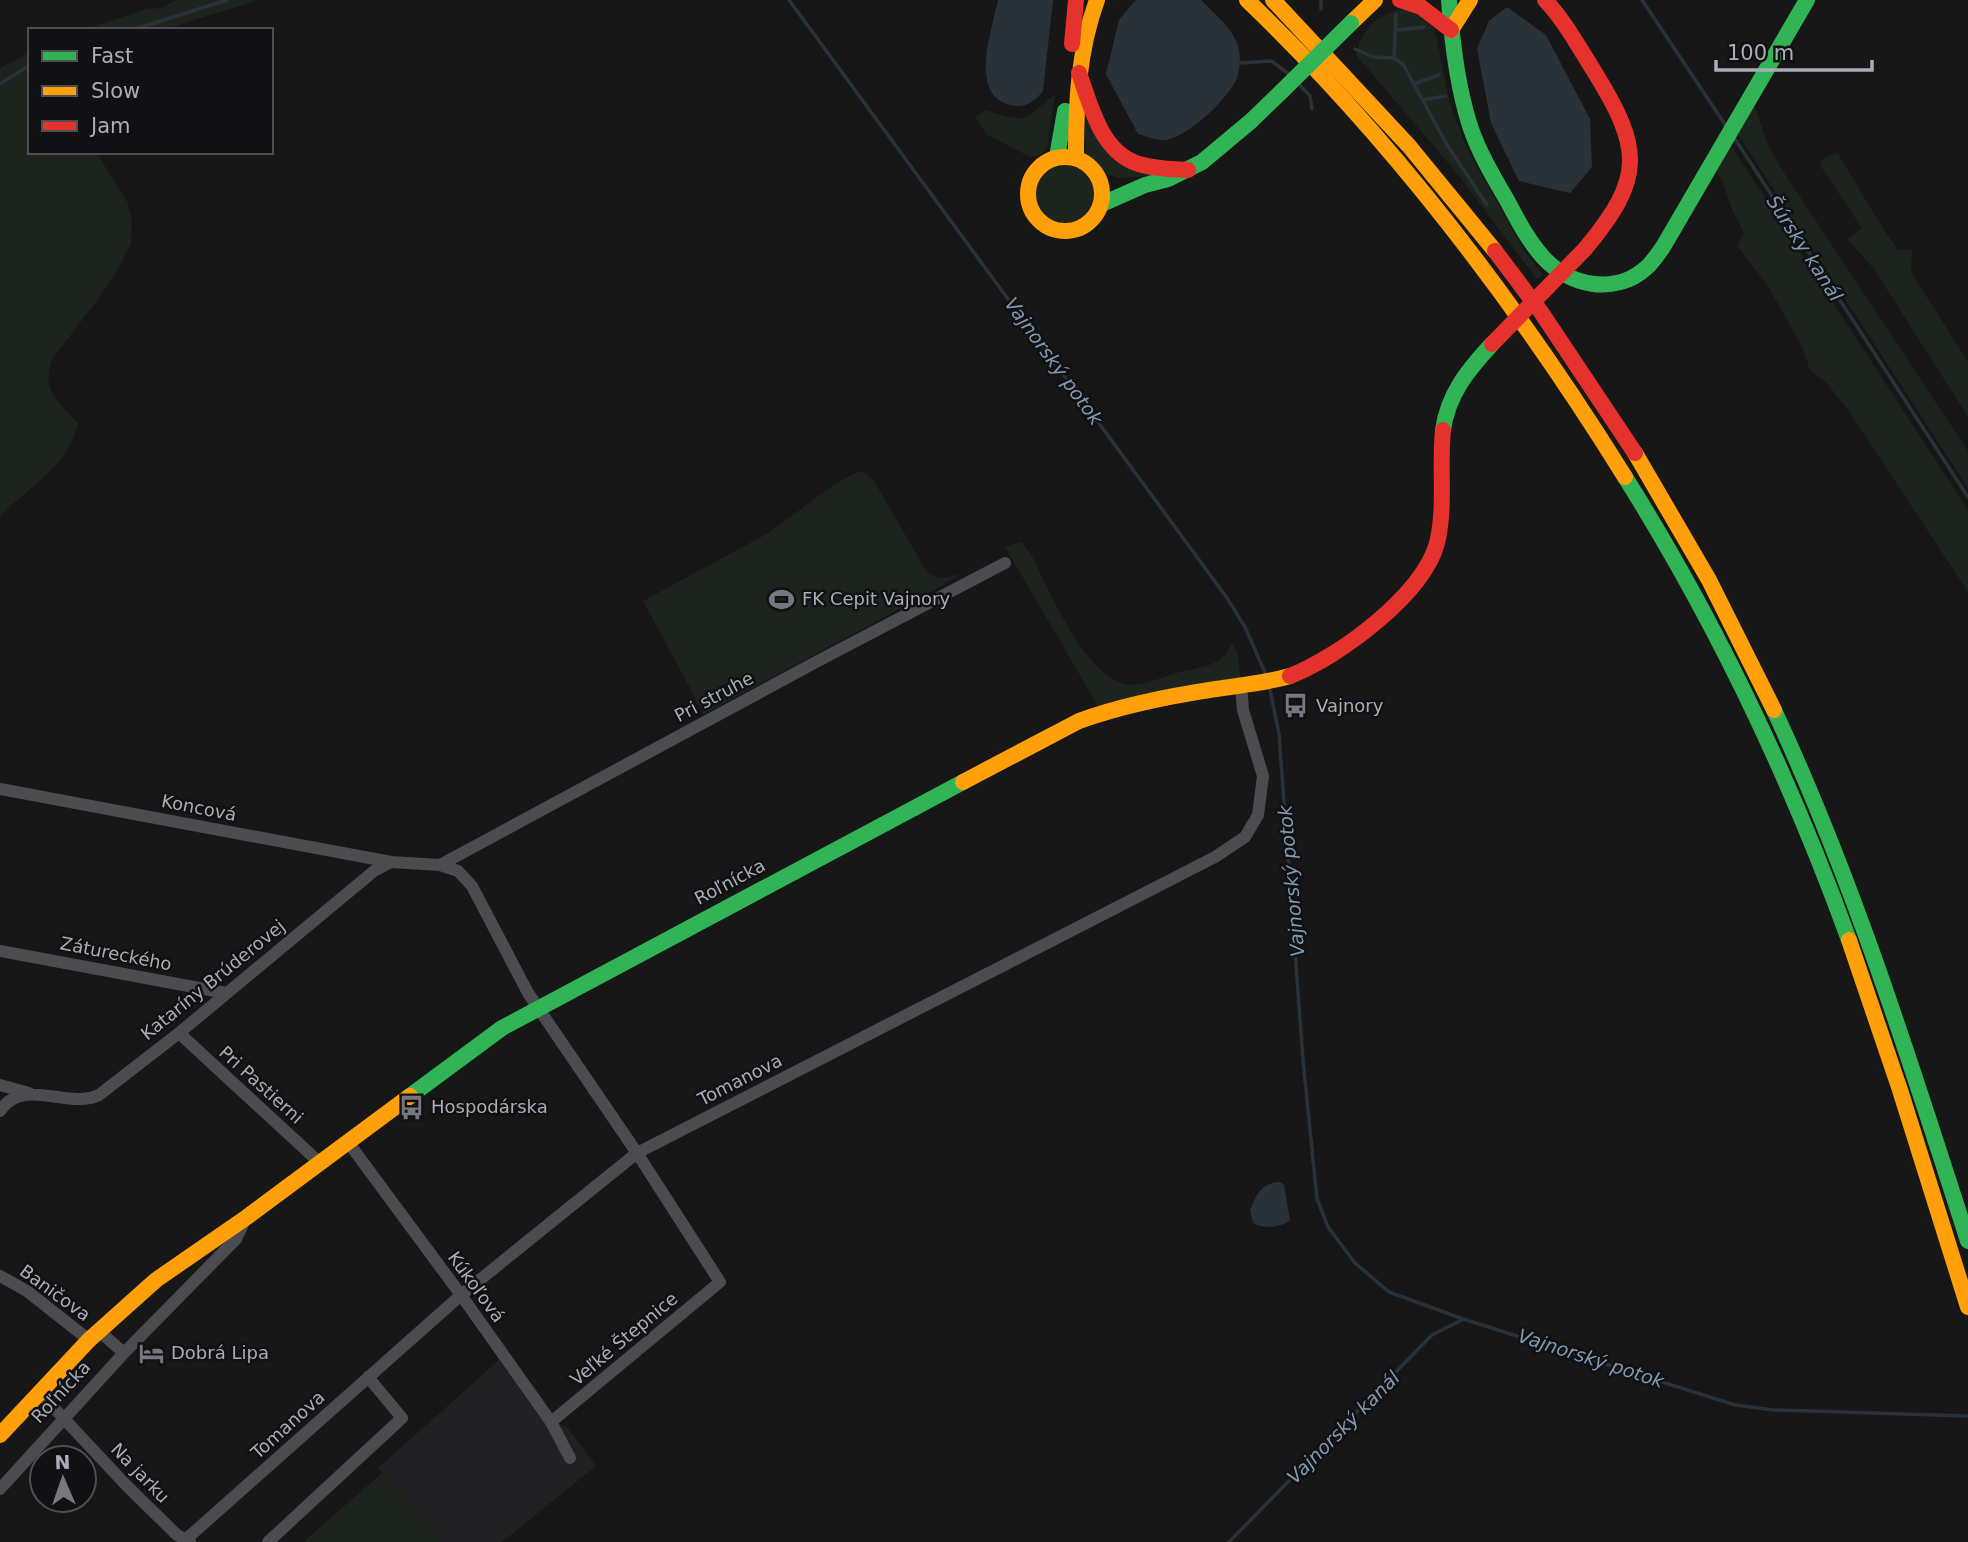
<svg xmlns="http://www.w3.org/2000/svg" width="1968" height="1542" font-family="'DejaVu Sans',sans-serif">
  <style>
    .built { fill: #212123 }
    .green { fill: #1d241e }
    .water { fill: #2a3239 }
    .lines { fill: none; stroke-linecap: round; stroke-linejoin: round }
    .stream { stroke: #2a3239; stroke-width: 3.5 }
    .street { stroke: #4b4c50; stroke-width: 12 }
    .fast { stroke: #30b455; stroke-width: 16 }
    .slow { stroke: #ff9f0a; stroke-width: 16 }
    .jam { stroke: #e5322d; stroke-width: 16 }
    .fast-bridge { stroke: #30b455; stroke-width: 16 }
    .jam-bridge { stroke: #e5322d; stroke-width: 16 }
    .labels { text-anchor: middle; stroke-width: 5; stroke-linejoin: round; paint-order: stroke }
    .poi-label { font-size: 18px; fill: #a8adb8; stroke: #111113; text-anchor: start }
    .street-label { font-size: 18px; fill: #a8adb8; stroke: #111113 }
    .water-label { font-size: 19px; font-style: italic; fill: #7f9bb3; stroke: #111113 }
  </style>
  <rect width="100%" height="100%" fill="#171717"/>
  <path class="built" d="M499 1360 542 1420 566 1426 596 1466 502 1542H442L378 1468Z"/>
  <path class="green" d="M180 0H259L162 30H82L147 9 162 8 172 2Z
    M1399 9 1416 12 1433 27 1437 40 1450 104 1467 149 1525 252 1543 275 1537 279 1455 171 1356 55C1363 28 1372 19 1399 9Z
    M30 51V152H96L128 203 132 221 131 244 115 274 98 299 51 361C42 393 59 402 78 423 69 467 28 486 0 517V69C9 61 23 59 30 51Z
    M1055 94 1047 148 1040 155 1030 157 986 134 975 117 986 110C1027 124 1022 121 1055 94Z
    M1752 106 1755 107 1767 143 1781 168 1968 451V488L1738 135Z
    M1084 114 1155 175 1120 178 1103 173 1086 153Z
    M1730 144 1968 510V592L1850 413 1827 383 1810 370 1801 344 1766 283 1737 246 1744 233 1733 212 1722 180 1715 169Z
    M1837 153C1858 185 1875 219 1898 250L1912 249 1911 272 1968 362V417L1874 269 1847 239 1862 228 1820 165 1824 158Z
    M1036 194a29 29 0 1 1 58 0a29 29 0 1 1-58 0Z
    M859 471 867 474 874 481 925 569C938 583 950 578 966 571L922 597 704 714 643 601 767 534 836 483Z
    M1020 542C1033 552 1040 573 1047 588 1063 618 1081 655 1108 676 1131 695 1156 678 1180 672 1203 666 1222 668 1232 642L1238 655 1241 685 1098 706 1005 547Z
    M382 1473 442 1542H303Z"/>
  <path class="water" d="M998 0H1053L1043 91C1035 101 1025 109 1011 105 968 96 992 30 998 0Z
    M1136 0H1201C1214 14 1232 27 1238 46 1241 55 1240 69 1237 78 1229 98 1187 138 1165 140 1157 141 1146 136 1138 134L1106 74 1119 20Z
    M1507 7 1546 35 1590 119 1592 167 1570 193 1519 181 1491 123 1477 49 1489 21Z
    M1280 1182 1284 1185 1290 1220C1280 1228 1265 1229 1253 1223L1250 1210C1257 1194 1261 1183 1280 1182Z"/>
  <g class="lines">
    <path class="stream" d="M789 0 1227 598 1245 627 1266 675
      M1642 0 1726 126
      M1321 9V0
      M132 30 227 0
      M1396 30 1424 27
      M1355 49 1373 57 1394 58 1403 64 1447 145 1487 205
      M1394 58 1396 15
      M1240 63 1271 61 1289 74
      M1297 82 1310 96 1312 109
      M0 84 30 65
      M1414 84 1439 75
      M1423 100 1445 96
      M1735 139 1968 497
      M1269 685 1279 734 1303 1060 1317 1199 1328 1227 1355 1263 1389 1292 1463 1319 1735 1405 1774 1410 1968 1416
      M1229 1542 1432 1335 1462 1320"/>
    <path class="street" d="M0 789 391 862
      M440 865 816 662 1005 563
      M0 951 226 993
      M179 1033 320 1163
      M0 1085 29 1093
      M0 1111C23 1076 68 1110 99 1095L179 1033 374 871 391 862 440 865 458 871 472 886 528 993 637 1153 720 1282 551 1422
      M348 1142 461 1295 551 1422 570 1458
      M0 1276 27 1291 89 1340
      M99 1331 124 1353
      M39 1392 126 1485 177 1535 190 1542
      M0 1489 124 1353 236 1239 246 1218
      M183 1542 461 1295 637 1153 1215 857 1245 837 1258 815 1263 776 1243 710 1241 685
      M268 1542 402 1418 368 1377"/>
    <path class="fast" d="M1449 0C1452 42 1457 86 1470 126 1479 153 1494 178 1508 202 1518 221 1528 240 1542 256 1568 286 1615 296 1646 268 1653 262 1658 254 1663 247L1807 0
      M1057 157 1065 111
      M1102 204 1145 185 1168 179 1202 162 1251 121 1282 91
      M1443 430C1448 394 1468 370 1492 344
      M1625 477C1716 622 1791 780 1849 940
      M1774 710C1854 882 1910 1061 1968 1241
      M410 1096 502 1028 963 782"/>
    <path class="slow" d="M1247 0C1394 141 1518 305 1625 477
      M1273 0 1409 146 1495 251
      M1351 23 1375 0
      M1451 30 1470 0
      M1028 194a37 37 0 1 1 74 0a37 37 0 1 1-74 0Z
      M1076 158C1076 104 1078 52 1097 0
      M1635 453 1709 580 1774 710
      M963 782 1079 721C1123 705 1169 696 1216 689 1241 685 1266 683 1290 676
      M1849 940 1900 1090 1968 1307
      M0 1435 89 1340 156 1280 247 1217 410 1096"/>
    <path class="jam" d="M1400 0 1421 7 1451 30
      M1545 0C1565 21 1578 46 1594 71 1642 149 1645 177 1585 249
      M1072 44 1076 0
      M1079 73C1091 106 1101 153 1139 164 1155 169 1172 169 1188 170
      M1495 251 1541 312 1635 453
      M1290 676C1339 657 1424 594 1437 543 1446 506 1439 467 1443 430"/>
    <path class="fast-bridge" d="M1282 91 1351 23"/>
    <path class="jam-bridge" d="M1492 344 1585 249"/>
  </g>
  <defs>
    <symbol id="stadium-bare" viewBox="-9 -9 18 18"><path d="M0-5a6.5 5 0 1 0 0 10a6.5 5 0 1 0 0-10ZM-3.5-1.8h7v3.6h-7Z" fill="#757880" stroke="#111113" stroke-width="2.5" paint-order="stroke"/></symbol>
    <symbol id="bus-bare" viewBox="-9 -9 18 18"><path d="M-5-6H5V4H4V6H2V4H-2V6H-4V4H-5ZM-3.5-4V0h7V-4ZM-3.5 1.2v1.5H-2V1.2ZM2 1.2v1.5H3.5V1.2Z" fill="#757880" stroke="#111113" stroke-width="2.5" paint-order="stroke"/></symbol>
    <symbol id="hotel-bare" viewBox="-9 -9 18 18"><path d="M-6-4.5h1.5V1H6V5H4.5V3h-9V5H-6ZM-4 0a1.8 1.8 0 1 1 3.6 0ZM.5 0V-2.5h3Q6-2.5 6 0Z" fill="#757880" stroke="#111113" stroke-width="2.5" paint-order="stroke"/></symbol>
  </defs>
  <g fill-rule="evenodd">
    <use href="#stadium-bare" x="764" y="582" width="35" height="35"/>
    <use href="#bus-bare" x="1278" y="688" width="35" height="35"/>
    <use href="#bus-bare" x="394" y="1090" width="35" height="35"/>
    <use href="#hotel-bare" x="134" y="1336" width="35" height="35"/>
  </g>
  <g class="labels">
    <g class="poi-label">
      <text x="802" y="605">FK Cepit Vajnory</text>
      <text x="1316" y="712">Vajnory</text>
      <text x="431" y="1113">Hospodárska</text>
      <text x="171" y="1359">Dobrá Lipa</text>
    </g>
    <g class="street-label">
      <text transform="translate(714 697) rotate(-28)" y="6">Pri struhe</text>
      <text transform="translate(199 808) rotate(11)" y="6">Koncová</text>
      <text transform="translate(730 882) rotate(-28)" y="6">Roľnícka</text>
      <text transform="translate(116 954) rotate(11)" y="6">Zátureckého</text>
      <text transform="translate(213 980) rotate(-39)" y="6">Kataríny Brúderovej</text>
      <text transform="translate(740 1080) rotate(-27)" y="6">Tomanova</text>
      <text transform="translate(261 1085) rotate(42)" y="6">Pri Pastierni</text>
      <text transform="translate(476 1287) rotate(54)" y="6">Kúkoľová</text>
      <text transform="translate(55 1293) rotate(36)" y="6">Baničova</text>
      <text transform="translate(624 1339) rotate(-40)" y="6">Veľké Štepnice</text>
      <text transform="translate(61 1392) rotate(-47)" y="6">Roľnícka</text>
      <text transform="translate(288 1425) rotate(-42)" y="6">Tomanova</text>
      <text transform="translate(140 1473) rotate(46)" y="6">Na jarku</text>
    </g>
    <g class="water-label">
      <text transform="translate(1805 248) rotate(57)" y="7">Šúrsky kanál</text>
      <text transform="translate(1054 361) rotate(54)" y="7">Vajnorský potok</text>
      <text transform="translate(1291 881) rotate(-95)" y="7">Vajnorský potok</text>
      <text transform="translate(1591 1358) rotate(18)" y="7">Vajnorský potok</text>
      <text transform="translate(1343 1427) rotate(-45)" y="7">Vajnorský kanál</text>
    </g>
  </g>
  <rect x="28" y="28" width="245" height="126" fill="#111113" stroke="#4d4f55" stroke-width="2"/>
  <rect x="42" y="51" width="35" height="10" fill="#30b455" stroke="#4d4f55" stroke-width="2"/>
  <text x="91" y="63" font-size="21" fill="#a8adb8">Fast</text>
  <rect x="42" y="86" width="35" height="10" fill="#ff9f0a" stroke="#4d4f55" stroke-width="2"/>
  <text x="91" y="98" font-size="21" fill="#a8adb8">Slow</text>
  <rect x="42" y="121" width="35" height="10" fill="#e5322d" stroke="#4d4f55" stroke-width="2"/>
  <text x="91" y="133" font-size="21" fill="#a8adb8">Jam</text>
  <g transform="translate(63 1479) rotate(358)"><circle r="33" fill="#111113" stroke="#4d4f55" stroke-width="2"/>
  <path d="M0-5L12 26L0 18L-12 26Z" fill="#757880"/>
  <text y="-10" font-size="19" font-weight="bold" text-anchor="middle" fill="#a8adb8">N</text>
  </g>
  <path d="M1716 60v10h156v-10" fill="none" stroke="#a8adb8" stroke-width="3.5"/>
  <text x="1727" y="60" font-size="21" fill="#a8adb8" stroke="#111113" stroke-width="5" paint-order="stroke">100 m</text>
</svg>
